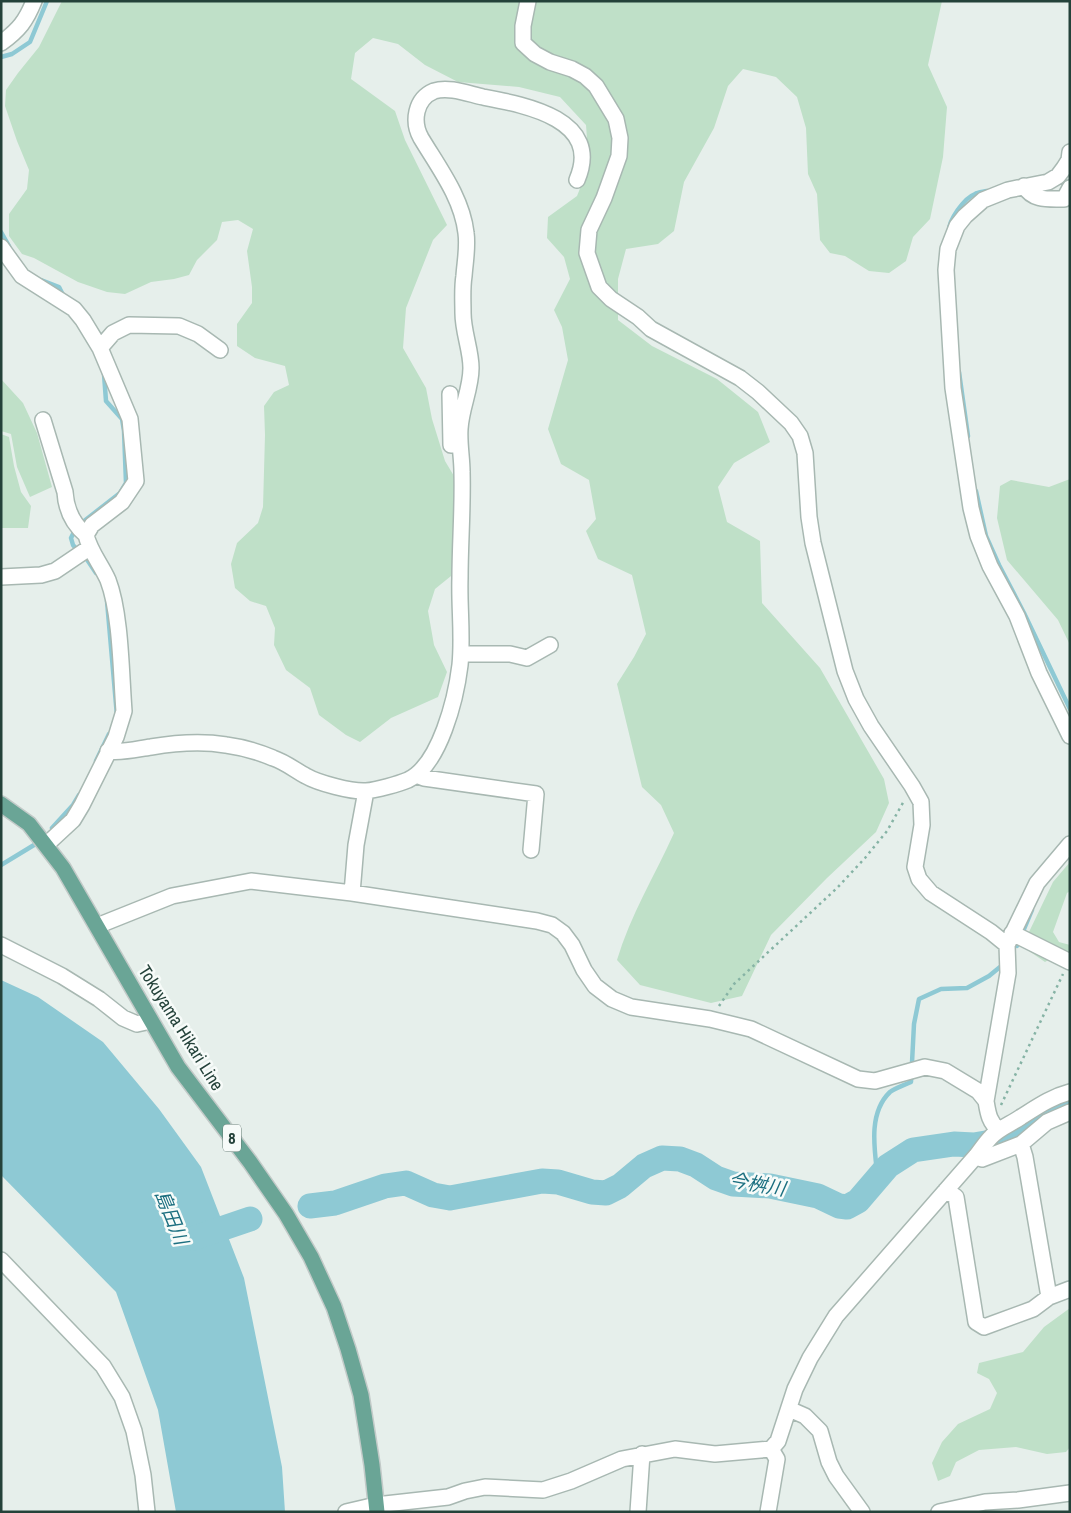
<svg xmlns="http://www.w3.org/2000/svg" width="1071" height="1513" font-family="'Archivo Narrow','Noto Sans JP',sans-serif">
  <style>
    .green { fill: #bfe0c8 }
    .water { fill: #8ec9d4 }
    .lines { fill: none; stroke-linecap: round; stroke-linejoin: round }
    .stream { stroke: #8ec9d4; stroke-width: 4.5 }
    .river { stroke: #8ec9d4; stroke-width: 25 }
    .minor-casing { stroke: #a8b8b2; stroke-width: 18 }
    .major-casing { stroke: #c2cac8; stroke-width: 18 }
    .path { stroke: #86b3a5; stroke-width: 2.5; stroke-dasharray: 2.5 4; stroke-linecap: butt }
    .minor { stroke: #fff; stroke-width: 15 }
    .major { stroke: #6aa596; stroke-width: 15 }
    .labels { text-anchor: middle; stroke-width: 5; stroke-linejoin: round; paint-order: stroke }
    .shield { fill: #f7fbf9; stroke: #637a73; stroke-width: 1 }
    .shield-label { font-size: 16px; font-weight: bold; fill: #24423a }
    .street-label { font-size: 18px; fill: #24423a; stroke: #f7fbf9 }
    .water-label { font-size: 19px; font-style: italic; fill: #1c6f80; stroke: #f7fbf9 }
  </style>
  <rect width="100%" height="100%" fill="#e6efeb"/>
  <path class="green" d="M62 1H942L928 65 947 107 943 157 930 219 913 237 906 261 889 273 869 271 845 256 830 253 820 240 817 194 808 174 806 128 797 97 776 77 743 69 728 86 714 128 684 182 674 231 658 244 626 249 618 279V320L652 346 717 379 758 412 770 442 734 463 718 487 727 522 760 541 762 603 820 668 884 779 889 803 876 832 827 878 771 935 742 996 711 1003 640 985 617 960C630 916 655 875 674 833L661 805 642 787 617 684 634 657 646 634 632 575 598 559 586 531 596 519 589 480 561 464 548 429 568 360 562 327 554 310 570 279 564 257 547 238 548 217 577 196 589 166 586 125 560 97 519 87 458 82 425 65 398 44 373 38 355 53 351 79 395 111 405 140 447 225 433 240 406 308 403 348 426 388 432 419 445 461 457 481 455 544 451 576 435 589 428 611 434 645 447 672 438 697 391 718 360 742 346 735 319 715 310 688 286 670 274 645 275 628 266 606 250 601 235 588 231 564 237 543 258 523 263 507 265 435 264 406 274 392 289 385 285 366 255 358 237 346V324L252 303V287L247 251 253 229 238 220 222 222 217 240 197 260 189 275 174 279 151 282 125 294 107 292 78 282 34 258 22 254 9 236V214L27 189 29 170 17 141 5 106 6 90 18 73 39 47Z
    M1 379 23 403 37 433 52 487 30 497 17 467 11 434 1 431Z
    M1 434 9 437 14 466 21 492 31 506 28 528H1Z
    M1070 479V645L1058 620 1007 560 997 518 1000 486 1011 480 1049 487Z
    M1070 862V891L1067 893 1053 932 1059 942 1070 945V955L1060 953 1045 962 1029 951V932L1053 882Z
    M1070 1308V1447L1066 1452 1047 1454 1016 1447 979 1450 956 1462 950 1476 938 1481 932 1463 942 1442 958 1424 990 1409 997 1393 989 1379 977 1373 979 1363 1023 1352 1044 1327Z"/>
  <path class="water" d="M1 980 38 997 103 1042 159 1109 201 1167 244 1278 282 1467 285 1512H176L158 1410 116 1292 1 1175Z"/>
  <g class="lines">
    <path class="stream" d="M1 57 12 54 30 42 47 1
      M1 232 9 246
      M949 232C948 221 964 198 975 194 978 192 983 192 987 191
      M41 280 59 287 64 297
      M959 372 968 436
      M976 491 986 536 999 565 1024 613 1070 709
      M79 525 120 493 126 483 124 431 122 419 106 401 104 374
      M75 530 71 538 73 545 78 551
      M86 558 96 573
      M107 601 117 716
      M96 761 109 734
      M52 828 73 805 79 795
      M1 865 34 845
      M1017 946 1032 910
      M878 1180C875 1152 867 1114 890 1092 895 1088 905 1085 911 1082L914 1024 919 999 941 989 967 988 989 976 1000 967"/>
    <path class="river" d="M310 1206 335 1203 385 1186 406 1183 433 1195 450 1198 542 1181 558 1182 592 1192 606 1193 620 1186 644 1166 662 1158 680 1159 696 1165 716 1178 733 1184 770 1186 818 1196 839 1206 847 1207 858 1201 888 1166 913 1150 954 1144 974 1145 1003 1140 1014 1136 1042 1113 1070 1103
      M194 1238 250 1219"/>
    <defs>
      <path id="minor" d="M528 1 523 26V43L535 54 550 62 572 69 585 76 596 86 616 119 620 138 619 156 604 198 589 230 587 253 599 287 611 299 638 317 651 329 740 378 758 392 791 423 800 436 805 453 809 517 813 543 845 671 856 699 871 726 912 786 921 802 922 825 915 867 919 879 931 893 991 932 1007 945
        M1 43C19 30 26 21 34 1
        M1070 152 1069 160 1064 168 1058 176 1048 182 1008 190 983 200 965 216 957 226 948 249 946 270 953 388 971 508 978 536 990 566 1017 616 1039 673 1070 736
        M1024 186C1033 201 1048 199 1064 199L1070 188
        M1 247 22 276 74 309 83 320 100 348 130 419 136 481 122 502 92 525 86 535C90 552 101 564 108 580 121 614 121 673 124 711L116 737 82 805 73 820 46 845
        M100 348 113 333 129 325 179 326 198 334 220 350
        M450 394 451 445
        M43 420 65 492C66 509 73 524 86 535
        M1 577 41 575 55 571 89 548
        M461 654H510L527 658 550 645
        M108 751C123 753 137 749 151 747 175 743 202 741 226 745 241 747 259 752 273 758 285 762 295 770 306 776 318 783 352 792 366 791 377 790 398 784 408 780 440 765 456 698 460 665 463 636 459 607 460 578 460 543 463 508 462 472 462 458 459 443 460 429 461 408 471 389 471 368 471 350 463 332 463 313 463 301 462 288 464 276 465 262 468 247 466 233 462 198 439 168 421 138 412 122 415 99 434 91 449 86 469 94 483 97 525 105 603 119 577 180
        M416 775 424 778 536 794 531 850
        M352 893 356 845 366 791
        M97 926 172 896 251 881 352 893 537 921 552 925 563 933 572 945 584 970 595 986 612 999 631 1007 710 1019 751 1029 858 1079 875 1081 925 1067 945 1071 978 1091 986 1101
        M1012 933 1070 962
        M1 945 62 976 99 999 123 1018 137 1024 151 1021
        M999 1130C989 1122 988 1113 986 1101L1008 973 1007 945 1037 883 1070 844
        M1021 1144 1025 1157 1049 1297
        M976 1156 982 1159 1021 1144 1047 1122 1070 1112
        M946 1190 956 1197 976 1322 984 1327 1033 1309 1049 1297 1070 1289
        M1 1260 103 1366 122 1397 134 1431 143 1475 147 1512
        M789 1409 805 1416 820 1431 829 1462 836 1476 862 1512
        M346 1512 376 1505 448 1497 465 1491 485 1487 543 1490 571 1481 622 1459 675 1449 715 1454 771 1449 778 1441 795 1389 810 1358 836 1316 976 1156C981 1150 985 1143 991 1137 999 1128 1011 1124 1021 1117 1037 1107 1051 1097 1070 1092
        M638 1512 642 1454
        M768 1512 777 1459 771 1449
        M939 1512 985 1502 1018 1500 1070 1493"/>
      <path id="major" d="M1 804 29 824 63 868 178 1067 250 1162 286 1214 311 1257 334 1307 348 1349 361 1395 372 1465 377 1512"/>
    </defs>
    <use href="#minor" class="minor-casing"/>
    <use href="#major" class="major-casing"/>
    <path class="path" d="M719 1006 734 984 837 888 865 858 887 831 904 801
      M1001 1105 1063 974"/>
    <use href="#minor" class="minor"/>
    <use href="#major" class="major"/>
  </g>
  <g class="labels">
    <rect class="shield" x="223" y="1124.5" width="18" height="27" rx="4"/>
    <g class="shield-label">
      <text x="232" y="1144">8</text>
    </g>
    <g class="street-label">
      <text transform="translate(181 1028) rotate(58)" y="6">Tokuyama Hikari Line</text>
    </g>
    <g class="water-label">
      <text transform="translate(757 1184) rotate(10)" y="7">今桝川</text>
      <text transform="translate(172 1217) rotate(68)" y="7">島田川</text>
    </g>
  </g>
  <rect width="1071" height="1513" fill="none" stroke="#24423a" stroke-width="5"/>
</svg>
